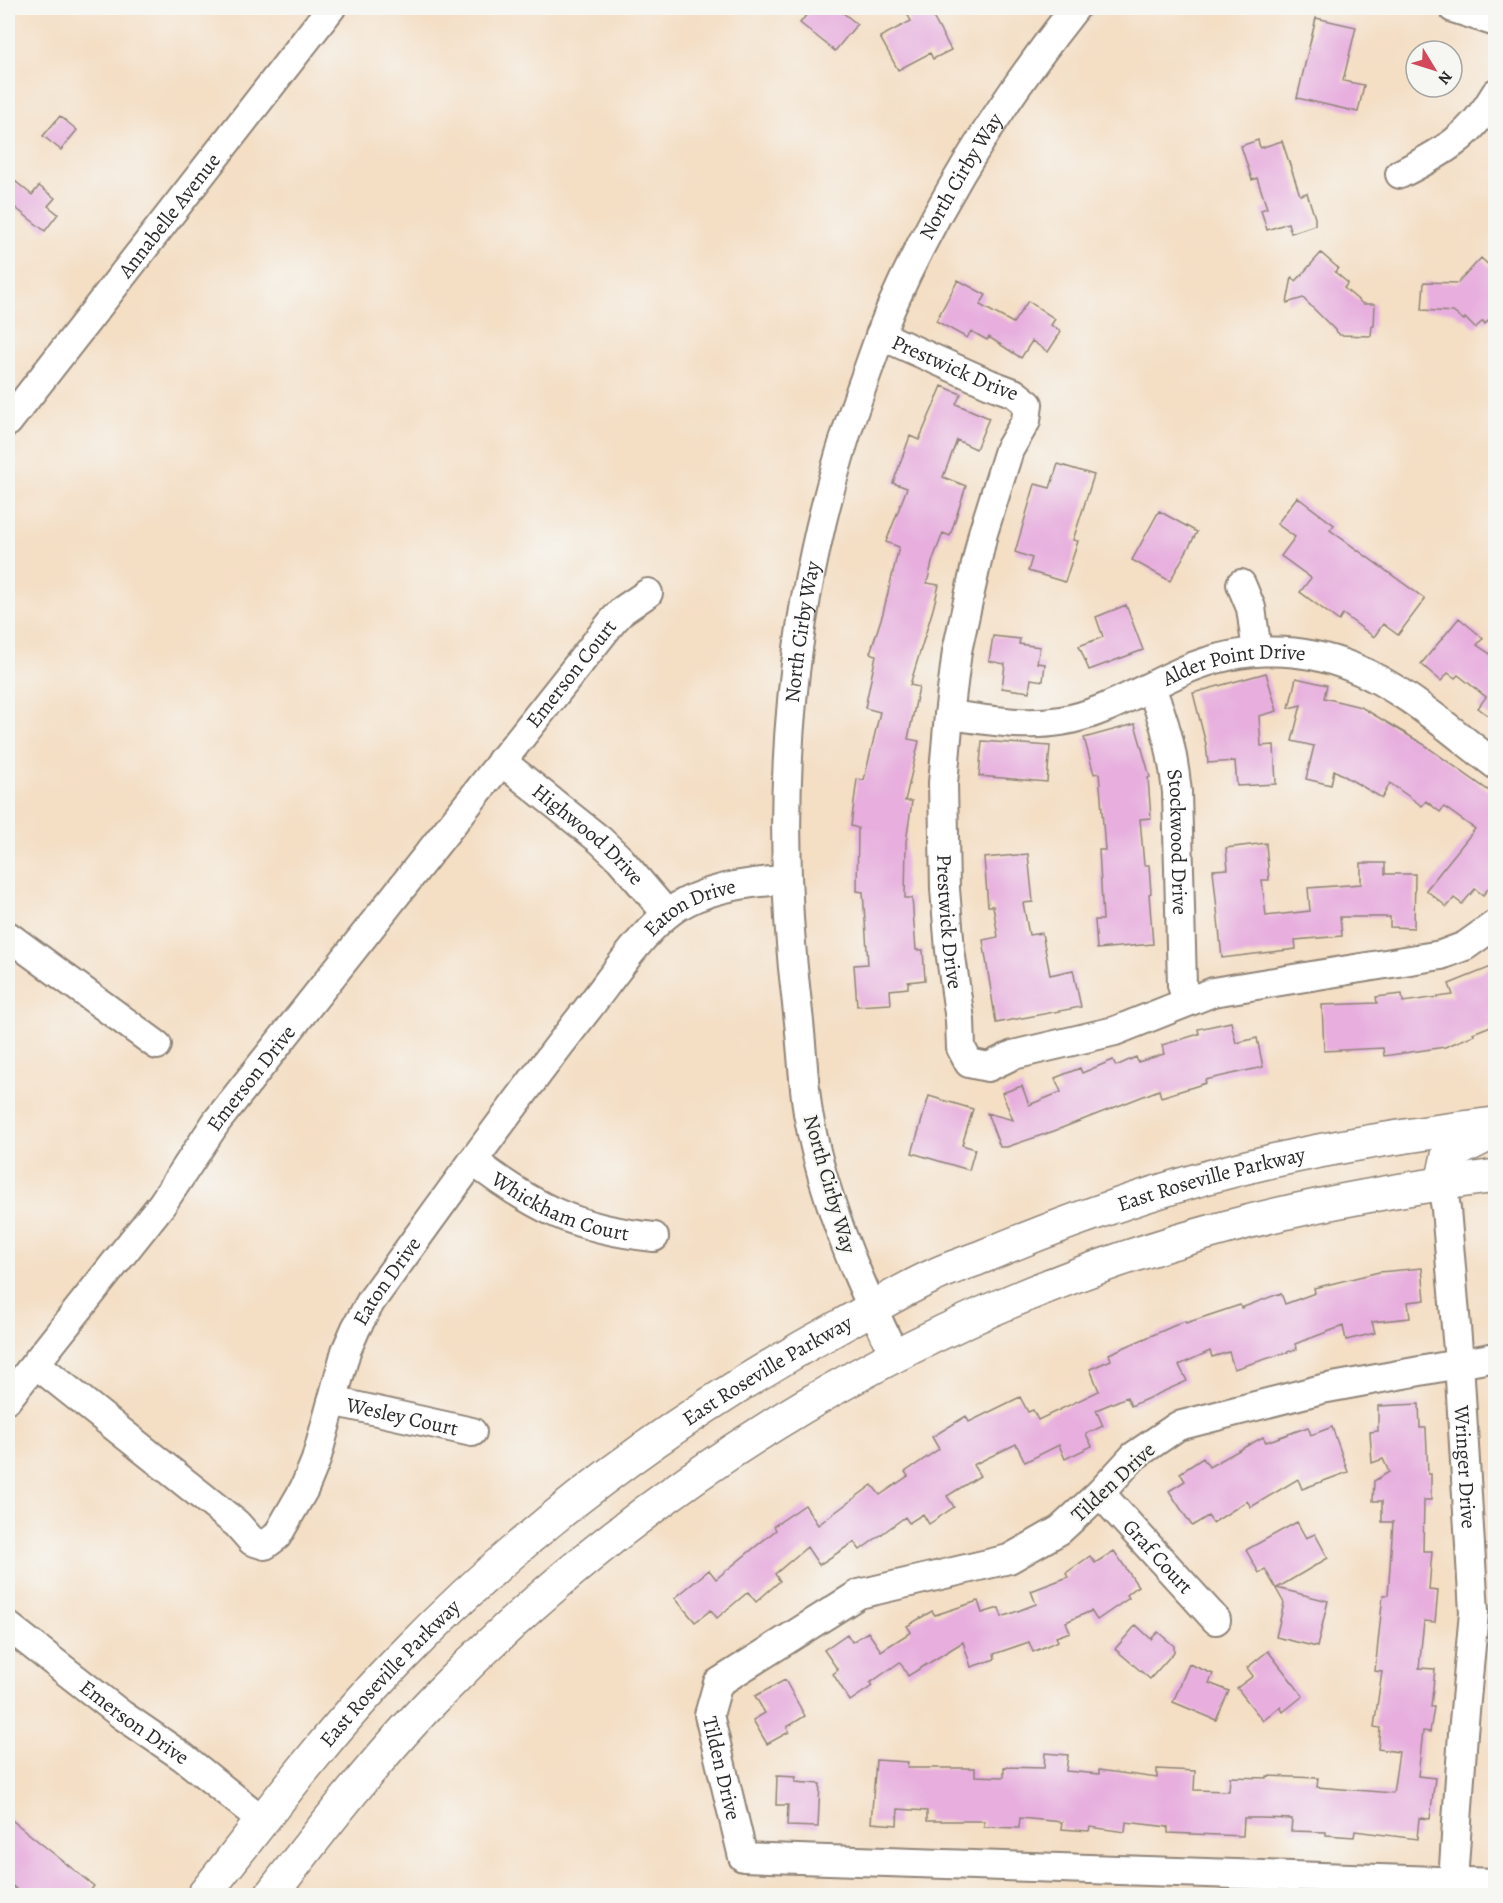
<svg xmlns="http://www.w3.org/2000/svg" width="1503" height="1903" font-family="Alegreya,serif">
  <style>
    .building { fill: #e7aede }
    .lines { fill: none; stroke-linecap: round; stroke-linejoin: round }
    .minor-casing { stroke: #908478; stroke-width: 32 }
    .major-casing { stroke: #908478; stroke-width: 36 }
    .minor { stroke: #fff; stroke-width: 28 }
    .major { stroke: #fff; stroke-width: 33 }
    .labels { text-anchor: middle; stroke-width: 4.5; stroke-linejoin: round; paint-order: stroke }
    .street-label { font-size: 21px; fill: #2b2b2b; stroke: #f6f6f2 }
  </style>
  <rect width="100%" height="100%" fill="#f6f6f2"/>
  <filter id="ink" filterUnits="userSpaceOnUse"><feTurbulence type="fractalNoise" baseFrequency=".0167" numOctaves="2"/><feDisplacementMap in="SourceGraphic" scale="12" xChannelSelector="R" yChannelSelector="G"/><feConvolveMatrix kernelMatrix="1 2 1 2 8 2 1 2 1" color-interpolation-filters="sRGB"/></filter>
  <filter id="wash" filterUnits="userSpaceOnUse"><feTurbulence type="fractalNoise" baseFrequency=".008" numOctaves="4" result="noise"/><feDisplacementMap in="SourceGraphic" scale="24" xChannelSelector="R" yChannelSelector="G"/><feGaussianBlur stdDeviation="1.35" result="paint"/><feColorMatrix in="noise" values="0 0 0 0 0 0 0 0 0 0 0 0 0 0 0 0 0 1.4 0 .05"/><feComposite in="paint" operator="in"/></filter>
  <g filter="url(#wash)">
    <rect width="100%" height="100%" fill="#f4dec4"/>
    <g id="blocks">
      <path class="building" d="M812 8H837L857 24 835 51 800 23Z
        M904 8H928L951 50 933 59 930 53 898 70 880 37 911 21Z
        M1316 18 1356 27 1343 81 1364 85 1358 112 1297 98Z
        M60 116 77 130 61 150 43 136Z
        M1258 140 1260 148 1282 141 1300 195 1307 193 1315 218V225L1291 233 1288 223 1267 230 1261 210 1267 208 1257 178 1252 180 1241 146Z
        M15 181 32 195 39 186 55 198 48 206 58 214 45 231 8 202V190Z
        M1321 253 1338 268 1335 272 1348 283 1344 288 1363 304H1375L1374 326H1372L1371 336 1340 335 1303 298 1287 303 1292 277 1296 281Z
        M1481 258 1496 272V313L1485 324 1483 321 1475 328 1465 318 1464 320 1453 312 1422 310 1424 282 1458 283Z
        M958 280 986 295 980 305 1013 323 1028 301 1055 319 1051 325 1061 332 1048 352 1032 341 1021 358 989 337 987 340 971 331 967 338 936 321Z
        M942 386 961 394 956 404 989 418 976 449 957 440 943 477 966 486 950 536 943 533 933 559 927 583 939 585 933 609 910 685 919 687 908 739 919 741 905 801H912L906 842 905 898H912L916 950H923L925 980 908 982V988L890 990 891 1004 857 1006 854 965 868 964 863 892 857 891 858 828 851 826 857 779 864 780 880 712 865 708 876 655 870 653 883 613 899 547 886 542 907 488 893 483 910 436 919 440Z
        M1058 464 1094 475 1073 540 1078 541 1065 582 1028 571 1032 558 1015 552 1035 484 1050 488Z
        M1297 497 1334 525 1330 530 1425 599 1398 635 1383 624 1374 637 1343 614 1339 621 1300 592 1311 578 1281 556 1295 537 1277 524Z
        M1159 511 1197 532 1170 581 1132 560Z
        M1126 605 1143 650 1089 670 1079 646 1103 637 1096 617Z
        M1459 618 1483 638 1477 645 1496 658V721L1478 708 1486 697 1458 675 1455 678 1448 673 1441 681 1421 664Z
        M993 636 1020 639 1019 644 1040 647 1037 663 1045 664 1043 681 1031 679 1029 692 1002 688 1005 664 989 661Z
        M1266 673 1277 711 1259 716 1261 746 1274 745 1276 784 1237 786 1235 761 1208 763 1206 744 1193 693Z
        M1296 678 1327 685 1324 698 1361 707 1423 744 1496 796V879L1483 895 1475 889 1462 904 1454 898 1447 907 1426 890 1475 829 1444 807 1440 812 1426 801 1422 806 1390 783 1382 798 1334 770 1331 785 1306 779 1314 746 1292 741 1301 705 1289 708Z
        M1135 724 1150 777 1148 778 1151 818 1140 819 1144 865H1149L1151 893 1149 894 1153 944 1097 949 1095 920H1103L1099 850H1105L1099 773 1094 774 1084 738Z
        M982 741 1050 746 1047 782 979 776Z
        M1266 843 1269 880H1262L1266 916 1310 911 1308 888 1361 884V863H1385V874H1415L1414 928 1390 927V917H1340L1342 936 1295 940 1296 949 1222 958 1213 870 1228 869 1226 848Z
        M1028 854 1033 902 1023 903 1029 935 1042 933 1050 975 1073 970 1081 1007 996 1023 983 940 998 937 993 906H988L984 858Z
        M1496 965V1024L1473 1033 1474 1035 1445 1047 1384 1056 1383 1048 1324 1051 1322 1005 1377 1003 1376 997 1402 994 1403 1002 1453 995 1449 984Z
        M1231 1022 1236 1043 1257 1038 1263 1067 1205 1080 1206 1083 1161 1097 1159 1090 1054 1131 1007 1147H1000L987 1113 1013 1120 1002 1093 1022 1086 1029 1105 1061 1092 1055 1078 1080 1068 1082 1073 1113 1060 1116 1066 1136 1057 1138 1062 1164 1054 1162 1045 1199 1034 1198 1029Z
        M929 1096 973 1109 962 1145 975 1149 969 1170 912 1153Z
        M1422 1268 1425 1300 1408 1302 1410 1318 1372 1322 1375 1333 1346 1340 1343 1326 1295 1344 1297 1349 1234 1369 1229 1352 1212 1357 1210 1351 1179 1365 1187 1381 1131 1406 1127 1397 1096 1410 1103 1426 1086 1434 1092 1446 1065 1459 1059 1445 1025 1462 1016 1444 973 1465 980 1476 947 1496 954 1507 929 1524 923 1514 909 1523 905 1517 860 1550 854 1542 819 1565 807 1547 775 1574 780 1581 756 1602 748 1592 717 1618 711 1610 695 1622 675 1598 709 1570 716 1579 776 1530 774 1526 805 1505 818 1525 872 1485 880 1495 908 1476 905 1472 939 1449 932 1437 966 1416 969 1422 1020 1397 1028 1412 1033 1410 1038 1420 1099 1391 1090 1369 1111 1360 1109 1354 1185 1321 1186 1323 1240 1305 1241 1308 1281 1293 1285 1304 1315 1293 1314 1288 1379 1272Z
        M1419 1404 1420 1428H1426L1428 1474H1431V1500H1424L1423 1551H1432L1429 1590 1438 1591 1435 1622 1424 1621 1419 1668 1435 1669 1431 1707H1434L1430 1732 1423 1731 1418 1776 1435 1778 1430 1819 1419 1818 1417 1839 1355 1831 1354 1837 1326 1835V1832L1291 1831 1292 1819 1260 1818H1244L1243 1836 1168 1833V1827L1126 1822 1125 1832 1090 1827 1089 1831 1061 1829 1062 1822 1020 1818 1019 1828 984 1827V1821H927V1811L898 1809 897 1825 871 1823 876 1760 908 1762 907 1768H975V1776L1004 1777V1767L1044 1768 1045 1753 1068 1755 1066 1771 1099 1774V1770L1157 1778V1769L1195 1771 1194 1790 1229 1791 1230 1777 1267 1778V1776L1318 1778 1317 1787 1393 1793 1399 1752 1378 1749 1380 1728 1374 1727 1382 1672 1375 1671 1383 1595H1388L1393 1522H1382V1501H1373L1374 1481 1389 1472 1383 1459 1372 1463 1370 1432 1378 1431V1406Z
        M1308 1427 1311 1435 1332 1427 1348 1472 1302 1489 1298 1479 1251 1507 1247 1501 1213 1523 1208 1516 1192 1526 1169 1491 1185 1481 1180 1473 1203 1458 1209 1467 1263 1437 1266 1442Z
        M1297 1522 1306 1538 1315 1534 1328 1558 1277 1588 1328 1601 1317 1647 1276 1637 1284 1603 1265 1569 1259 1573 1246 1550Z
        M1114 1551 1138 1586 1127 1595 1129 1598 1097 1620 1091 1611 1066 1622 1070 1632 1056 1637 1058 1641 1033 1652 1029 1642 994 1654 995 1659 971 1667 963 1642 908 1676 900 1662 870 1683 872 1686 850 1701 833 1674 838 1670 824 1650 847 1634 852 1642 868 1632 881 1651 911 1632 907 1626 932 1611 935 1615 978 1601 982 1613 999 1608 1002 1617 1036 1604 1031 1591 1068 1577 1066 1573 1090 1556 1095 1563Z
        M1136 1625 1151 1639 1158 1632 1174 1646V1652L1150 1679 1115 1649Z
        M1268 1651 1303 1696 1283 1712 1280 1707 1263 1721 1237 1688 1253 1676 1247 1668Z
        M1189 1664 1213 1674 1209 1683 1229 1691 1216 1720 1173 1702Z
        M785 1680 805 1716 787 1727 789 1732 767 1744 753 1720 765 1713 755 1696Z
        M777 1776 796 1777 795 1782 820 1784 818 1827 787 1826 788 1805H776Z
        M8 1817 94 1886 86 1896H24L8 1882Z"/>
    </g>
  </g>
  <g filter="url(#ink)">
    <use href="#blocks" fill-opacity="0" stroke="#908478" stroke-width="1.5"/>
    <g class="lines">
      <defs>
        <g id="minor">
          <path d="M1453 8 1496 22"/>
          <path d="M1400 174C1443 152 1471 137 1496 93"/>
          <path id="s1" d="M880 335 990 384 1014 393 1028 404 1026 421 1009 450 983 533 957 651 949 715 943 783 945 889 950 950 960 1020 961 1048 969 1063 988 1067 1013 1055 1115 1031 1213 992 1441 955 1465 946 1496 924"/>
          <path id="s2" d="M8 422 331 8"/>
          <path d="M1241 584 1251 608 1257 651"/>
          <path id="s3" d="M1150 687C1166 721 1173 754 1177 792L1182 985 1187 1001"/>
          <path id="s4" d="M949 715C986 720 1024 727 1061 721 1102 714 1137 692 1174 675 1231 647 1295 643 1354 668 1404 688 1452 732 1496 765"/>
          <path id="s5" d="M501 761 600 840 620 859 667 914"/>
          <path d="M8 936 157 1045"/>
          <path id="s6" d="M473 1161C535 1208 576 1229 654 1237"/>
          <path id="s7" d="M1442 1183 1446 1209 1459 1362 1474 1612 1463 1733 1452 1896"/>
          <path id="s8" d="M895 1356C870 1304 846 1252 829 1197 820 1170 813 1141 808 1113 803 1080 802 1046 798 1013 771 798 789 593 861 389 871 362 880 334 891 308 939 200 1002 100 1075 8"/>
          <path id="s9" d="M1496 1357 1322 1389 1178 1426 1134 1456 1100 1493 1060 1530 1009 1559 859 1594 718 1683 709 1715 743 1857 1496 1883"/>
          <path id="s10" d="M36 1364 237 1524 252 1541 265 1545 277 1536 304 1489 316 1460 346 1351 356 1328 371 1301C441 1205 509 1109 582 1016 607 985 636 940 666 915 697 889 747 882 786 880"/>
          <path id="s11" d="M8 1398 162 1204 217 1121 612 622 623 610 648 593"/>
          <path id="s12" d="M332 1401 472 1432"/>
          <path id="s13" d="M1100 1493 1216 1620"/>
          <path id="s14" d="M8 1626 122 1715 183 1757 262 1820"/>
        </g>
        <g id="major">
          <path d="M1442 1183 1448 1155 1494 1132"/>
          <path id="s15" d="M203 1896C268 1814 330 1730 403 1656 532 1522 681 1413 844 1324 873 1308 902 1290 933 1276 949 1268 967 1263 984 1256 1077 1217 1174 1183 1272 1161 1346 1144 1420 1133 1496 1124"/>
          <path d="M270 1896C324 1826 378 1756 440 1693 656 1472 929 1306 1228 1227 1316 1203 1405 1188 1496 1176"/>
        </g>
      </defs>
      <use href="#minor" class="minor-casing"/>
      <use href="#major" class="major-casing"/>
      <use href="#minor" class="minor"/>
      <use href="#major" class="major"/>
    </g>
  </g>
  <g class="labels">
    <g class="street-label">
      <text dy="7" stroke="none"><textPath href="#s8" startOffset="1228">North Cirby Way</textPath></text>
      <text dy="7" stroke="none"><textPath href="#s2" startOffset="262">Annabelle Avenue</textPath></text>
      <text dy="7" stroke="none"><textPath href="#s1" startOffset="82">Prestwick Drive</textPath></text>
      <text dy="7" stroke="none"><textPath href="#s8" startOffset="742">North Cirby Way</textPath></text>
      <text dy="7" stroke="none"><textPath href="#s4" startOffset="297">Alder Point Drive</textPath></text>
      <text dy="7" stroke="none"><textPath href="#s11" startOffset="918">Emerson Court</textPath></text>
      <text dy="7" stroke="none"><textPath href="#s5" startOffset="114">Highwood Drive</textPath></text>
      <text dy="7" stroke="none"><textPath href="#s3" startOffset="159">Stockwood Drive</textPath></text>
      <text dy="7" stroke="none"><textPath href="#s10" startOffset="1074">Eaton Drive</textPath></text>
      <text dy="7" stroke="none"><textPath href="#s1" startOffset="694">Prestwick Drive</textPath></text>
      <text dy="7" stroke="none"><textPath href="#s11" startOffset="402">Emerson Drive</textPath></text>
      <text dy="7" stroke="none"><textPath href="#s15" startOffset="1263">East Roseville Parkway</textPath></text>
      <text transform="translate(830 1184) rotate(74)" y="7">North Cirby Way</text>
      <text dy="7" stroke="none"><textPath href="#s6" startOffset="100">Whickham Court</textPath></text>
      <text dy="7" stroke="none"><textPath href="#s10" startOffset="588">Eaton Drive</textPath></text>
      <text dy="7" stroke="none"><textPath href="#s15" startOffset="777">East Roseville Parkway</textPath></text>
      <text dy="7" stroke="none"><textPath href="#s12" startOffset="72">Wesley Court</textPath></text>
      <text dy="7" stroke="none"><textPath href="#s7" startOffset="285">Wringer Drive</textPath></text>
      <text transform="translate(1113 1482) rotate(-43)" y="7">Tilden Drive</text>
      <text dy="7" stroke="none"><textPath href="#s13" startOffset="86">Graf Court</textPath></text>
      <text dy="7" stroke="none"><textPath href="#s15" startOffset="291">East Roseville Parkway</textPath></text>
      <text dy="7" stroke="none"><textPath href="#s14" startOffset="159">Emerson Drive</textPath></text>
      <text dy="7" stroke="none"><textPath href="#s9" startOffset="951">Tilden Drive</textPath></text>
    </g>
  </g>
  <rect width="1503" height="1903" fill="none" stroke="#f6f6f2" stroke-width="30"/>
  <g transform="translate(1434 69) rotate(128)"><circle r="28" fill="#f6f6f2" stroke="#a5a5a2" stroke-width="1.5"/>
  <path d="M0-4.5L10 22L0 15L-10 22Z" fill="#d1495b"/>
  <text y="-9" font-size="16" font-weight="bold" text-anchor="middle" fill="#2b2b2b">N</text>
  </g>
</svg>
